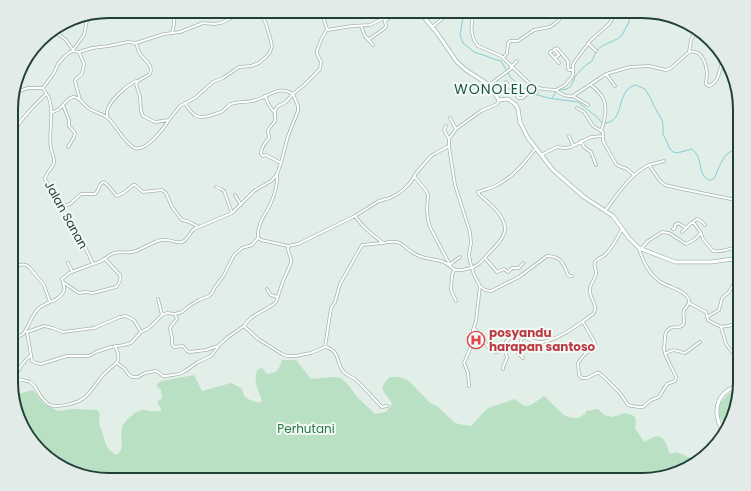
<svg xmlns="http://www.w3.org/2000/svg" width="751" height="491" font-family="Poppins,sans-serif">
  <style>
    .green { fill: #b9e0c3 }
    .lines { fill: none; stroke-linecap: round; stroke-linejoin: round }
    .stream { stroke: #86cdd7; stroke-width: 1 }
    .street-casing { stroke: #a4b6af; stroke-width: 3.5 }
    .secondary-casing { stroke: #a0bab0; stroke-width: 4.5 }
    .street { stroke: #fff; stroke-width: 2 }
    .secondary { stroke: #fff; stroke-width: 3 }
    .labels { text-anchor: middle; stroke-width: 4; stroke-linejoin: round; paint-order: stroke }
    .street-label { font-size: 12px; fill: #214037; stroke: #f3faf6 }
    .health-label { font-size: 12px; font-weight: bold; fill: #be3a42; stroke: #f3faf6; text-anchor: start }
    .park-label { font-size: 12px; fill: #277a45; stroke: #f3faf6 }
    .quarter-label { font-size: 14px; letter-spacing: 1px; fill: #1b5445; stroke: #f3faf6 }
    .rim { fill: none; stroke: #214037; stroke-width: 2 }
  </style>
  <rect width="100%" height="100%" fill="#e2eee8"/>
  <path class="green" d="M282 360H296L311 379 333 377 341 378 349 386 358 398 375 414 386 412 392 404C387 392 375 391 390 377 397 377 403 377 409 381L430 403 437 406 454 422 458 424 471 426 488 408 515 399 524 406 531 405 544 396 565 416 573 418H578L585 414 586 411 598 409 604 415 612 417 625 413 632 415 635 417 636 421 635 428 644 442C653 437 660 431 666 444 668 448 668 450 670 454L677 452 688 457 699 459 691 467 648 480H613L609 477 597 475 593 480H109L54 463 24 431 12 395V392L18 394 33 390 44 404 58 411 73 409 97 410C102 415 99 416 99 422 99 425 101 428 102 431 105 442 106 451 117 455 129 445 113 432 129 418 133 414 137 411 143 410 147 410 145 410 149 411 153 412 158 411 162 411L157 402 162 398 161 390 156 385 161 381 194 375 202 391 231 383 239 387 242 389 244 396 248 399 259 403 262 401C259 392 252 378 258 369L262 368 267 374C279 373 278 370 282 360Z
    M735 389H739L728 422 724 423C711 409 724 397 735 389Z"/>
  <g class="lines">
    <path class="stream" d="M464 11 460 35 463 43 474 52 486 56 493 59 501 61 511 78 522 87 529 91
      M558 90 567 89 571 86 576 75 586 65 592 61 597 50 602 46 617 39 622 35 629 22V11
      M534 94 548 98 578 102 597 117 601 122
      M552 98 556 92
      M605 123C626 122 615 89 636 85L645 89 651 99 654 106 662 120 663 124V134L670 149 673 152 677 153 692 149C702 157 698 167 704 176 707 180 711 182 714 178 716 176 716 174 717 172 719 166 723 158 728 153 731 151 736 150 740 149"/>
    <defs>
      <path id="street" d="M171 11C176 18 174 25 172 33
        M475 11C470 22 470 37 478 46L501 56 530 84 535 87 543 89 556 90 565 85 572 77 573 74V65L575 61 591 40 609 24 617 11
        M361 26 365 36 373 45
        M432 27 447 15 450 11
        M53 30 66 40 73 50
        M327 30 352 26 370 25 382 19 386 20 398 11
        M368 40 385 28 386 26 385 22 386 20
        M136 43C137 46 138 49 139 52 143 60 154 64 150 74L138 81 136 84 140 97 141 111 143 116 155 122 169 120 180 106 195 98 213 82 223 78 239 67 251 66 259 63 267 56 270 52 272 46 271 41 266 24 260 11
        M588 43 596 51
        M554 49 559 55 555 58
        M73 50 84 35 88 15
        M79 52 84 64 82 74 76 79 75 81 80 100
        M689 52 691 40 697 28
        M503 58 507 53 508 43 510 41H518L534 30 550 27 558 21 566 11
        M559 63 550 53V52L557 48 568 61V68L569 70H573
        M511 67 517 61
        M606 74 615 86
        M506 82 513 92 519 98H522L529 93 537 92 538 88
        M489 85 512 68
        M591 85C595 88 599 92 602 96 608 106 605 121 601 131
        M556 90C560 94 567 97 573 96L606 74 630 67 649 66 666 70 671 68 689 52C702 49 706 63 707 74 707 77 706 81 706 84L709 86C721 81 719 67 724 57
        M13 93 28 88H43
        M265 96 269 105 274 112
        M573 96 588 105
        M185 103C193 116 197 120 212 115 215 114 219 113 221 112 225 110 227 106 231 104 239 101 248 103 256 100 271 96 277 85 293 94L286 102 278 106 275 110V121L268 130 269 138C265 143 261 147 261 154L263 156 266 155 281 163
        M63 105 69 120V126L75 133 74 137 68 147
        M577 108 584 112 593 126 603 132V141L616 164 619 166 627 169 634 175
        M51 113C54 111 57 111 59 109 64 105 67 98 73 97 79 96 83 104 87 107 94 113 103 113 109 119 116 126 126 145 135 148 146 152 164 128 169 120
        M107 117C107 116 107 112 107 111 110 100 127 85 136 81
        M450 118 456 129
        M446 126 444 130 449 139
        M12 135C20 119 34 106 46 94
        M569 136 573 145
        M581 141 584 147 591 152 596 165
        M449 147 455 185 470 232 471 243 469 254 470 261 474 275 480 286 485 290 491 291 519 277 547 256C561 256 564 264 568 275L570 276H572
        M541 155 557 147 565 148 571 147 591 137 603 136
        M740 160V189
        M649 165 664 161
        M414 176 427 192 428 195C427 209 426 214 430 227L450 265 453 262 460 257
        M216 187 221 189 224 191 232 213
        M235 195 241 205
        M61 207 70 204 81 194H95C100 190 98 183 104 182 110 186 112 192 117 196L125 192 133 185H135L143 192 162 190 166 193 172 207 182 220C188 221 192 223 197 226
        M605 211C617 195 630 174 649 165L660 181 665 185 682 189 731 199H740
        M355 216C364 229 371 233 383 243 404 239 399 245 415 254 423 259 433 259 441 261 448 263 449 266 454 269 458 272 473 268 477 265 482 262 486 256 490 252 496 246 504 238 505 230 505 214 489 204 479 194L478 192C483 190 488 189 493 187 512 179 524 163 536 148
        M693 222 697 219 701 221 705 225
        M673 229 675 228V225L678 223 686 228
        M682 232 691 223H694L701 233 703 239 713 251C722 253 731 247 740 247
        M258 238 261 240 288 246 298 244 355 216 379 201 390 198 399 193 404 189 410 183 417 172 431 156 436 153 449 146V139L456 129 481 111 497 104 499 100
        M641 249 648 241 662 232 669 233 686 244 694 240 701 233
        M485 258 497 272 504 269 508 272 512 268H519L523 263
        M68 263 72 271
        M93 264C97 263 101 262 104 259 108 257 110 254 114 253 120 251 128 254 136 251 144 248 152 242 161 240 169 238 176 244 182 242 188 240 190 232 194 229L232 213 254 191 271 181 275 177 277 174 281 163 288 136 298 111V106L293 94 303 86 320 69 321 62 317 54V51L321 40 327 29 321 11
        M12 267C18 266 24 262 29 267L44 285 50 302
        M454 270 452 275 451 290 456 301
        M64 283 79 293 85 292 93 293 116 287C119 284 121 279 120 275L105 259
        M267 289 271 295 278 297
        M158 299 162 315
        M689 303 706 312 708 320C721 328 722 328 735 324
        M175 314 177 319 171 326 170 329 172 338V344L174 347 183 346 187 351 190 352 206 350 218 346 228 337 244 326C250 314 267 311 276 302L283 281 291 263V259L288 250V246
        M707 317 719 310 722 298 729 292 734 283 737 281C736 273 739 265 732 260
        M583 322 595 343 594 347 585 354 578 363 579 375 582 378H587L597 373H599L605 378 620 393 628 405 632 406 639 407H643L651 400 659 397 667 384 675 381 676 377C673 369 665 357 664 349 664 345 665 341 665 337 665 334 666 331 669 329 673 325 678 330 683 325 686 321 682 315 684 310 686 307 690 304 689 300 686 290 667 287 659 281 649 273 642 260 639 248
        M244 326 258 339 282 354 287 356H296L311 353 325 347 331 308 335 302 340 284 362 245 382 243
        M721 327 726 344 736 357
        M474 328C477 331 480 335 483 339 487 345 489 352 497 352L504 348
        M27 332 32 361 36 363 41 364 67 356H89L96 352 111 347 124 345 131 343 141 332 149 328 162 315 167 313 175 314 182 312 189 306 199 300 209 296 212 293 215 287 224 275 234 255 242 248 252 245 258 238C257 224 264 217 270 205 274 196 278 184 277 174
        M27 332 44 326 53 328 63 332 94 328 120 317 126 316 134 320 141 332
        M522 337 520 346 516 351 523 358
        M12 340C16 338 20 336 23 334 29 327 31 316 38 309 46 301 59 302 64 291 65 287 63 283 62 279L69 273 93 264 81 238 56 199 45 179C46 172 55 166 54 161 54 157 52 152 51 149 48 133 55 111 48 96 46 93 44 91 43 88L54 73 58 64 64 57 70 52 73 51 79 52 92 48 109 46 128 42 136 43 164 34 180 32 203 23 214 24 221 23 233 17 244 14 248 11
        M326 347C342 352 335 365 345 373 348 376 353 377 356 380 365 388 373 398 382 407L387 406
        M665 354C675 347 676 352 685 353L700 342
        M31 355C24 361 19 367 16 376L18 379C22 381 27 380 30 382 36 385 38 394 43 399 45 401 47 404 50 405 58 408 79 403 85 397 93 390 98 380 105 373 116 362 123 363 115 346
        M117 363 125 369 129 375 133 377H138L145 373 156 371 158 372 163 376H166L179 374 185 371 198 362 211 356 218 347
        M12 364 19 369
        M503 369V367L507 358C506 350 501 345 509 339 521 331 529 343 542 342 559 340 579 324 593 314 600 305 588 299 590 288 591 283 595 279 596 274 597 270 593 266 595 262 597 259 602 257 605 255 612 248 618 237 622 229
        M469 386 468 373 464 363 473 342V330L476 321 480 286"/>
      <path id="secondary" d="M419 11 437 33 457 62 466 70 489 85 499 100 508 99 516 105 518 109 520 122 528 138 553 170 584 197 613 216 629 238 639 248 675 262H711L740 258
        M725 431C717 426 715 409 719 401 722 393 732 386 740 386"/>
    </defs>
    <use href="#street" class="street-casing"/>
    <use href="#secondary" class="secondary-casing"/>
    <use href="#street" class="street"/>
    <use href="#secondary" class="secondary"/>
  </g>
  <defs>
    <symbol id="hospital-ring" viewBox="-11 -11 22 22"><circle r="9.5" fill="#f3faf6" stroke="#e0444e" stroke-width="1.5"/><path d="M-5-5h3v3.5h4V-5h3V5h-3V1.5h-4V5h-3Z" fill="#e0444e"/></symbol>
  </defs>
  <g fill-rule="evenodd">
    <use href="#hospital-ring" x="466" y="330" width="20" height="20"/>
  </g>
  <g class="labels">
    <g class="street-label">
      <text transform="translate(66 215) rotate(61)" y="4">Jalan Sanan</text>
    </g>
    <g class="health-label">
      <text x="489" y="337">posyandu<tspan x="489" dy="14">harapan santoso</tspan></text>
    </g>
    <g class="park-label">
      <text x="306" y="433">Perhutani</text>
    </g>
    <g class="quarter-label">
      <text x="496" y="94">WONOLELO</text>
    </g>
  </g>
  <path d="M0 0H751V491H0ZM109 18H642A91 91 0 0 1 733 109V382A91 91 0 0 1 642 473H109A91 91 0 0 1 18 382V109A91 91 0 0 1 109 18Z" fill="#e2ebe7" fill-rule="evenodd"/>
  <path class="rim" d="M109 18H642A91 91 0 0 1 733 109V382A91 91 0 0 1 642 473H109A91 91 0 0 1 18 382V109A91 91 0 0 1 109 18Z"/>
</svg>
